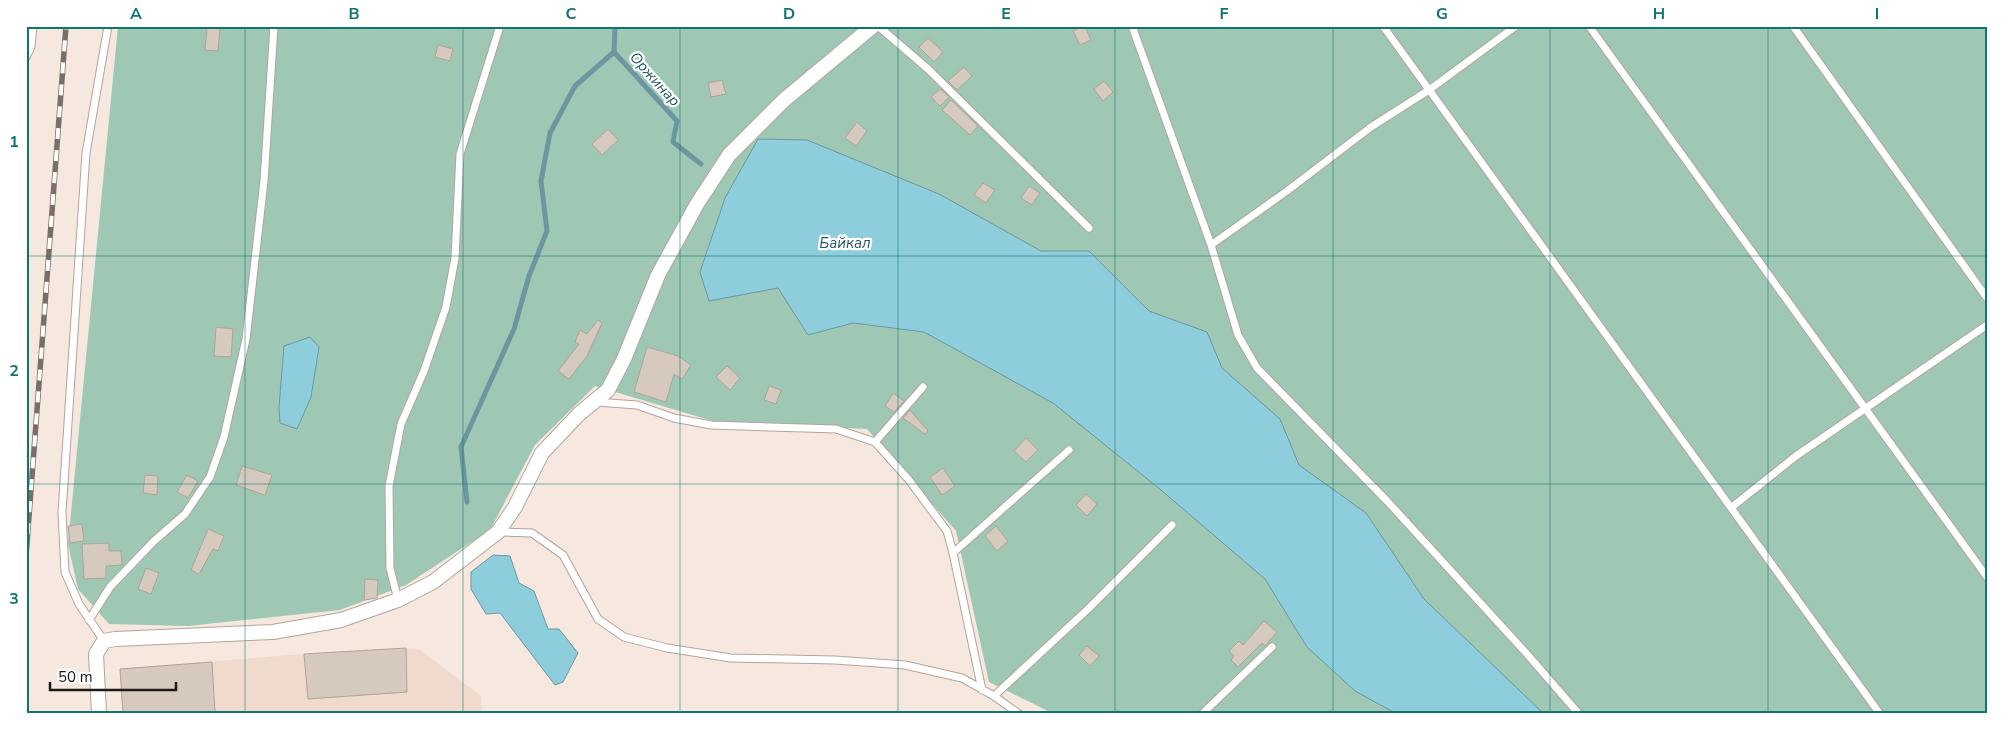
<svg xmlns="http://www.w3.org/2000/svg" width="2013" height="740" font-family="'Nunito Sans',sans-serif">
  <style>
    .built { fill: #f0dacd }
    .green { fill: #9ec8b4 }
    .water { fill: #8ecddb; stroke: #6d97a0 }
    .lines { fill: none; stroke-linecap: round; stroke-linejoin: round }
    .stream { stroke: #6d97a0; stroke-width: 5 }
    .building { fill: #d6cabf; stroke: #afa399 }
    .service-casing { stroke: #b2a59c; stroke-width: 9 }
    .minor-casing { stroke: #b2a59c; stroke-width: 16 }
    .service { stroke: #fff; stroke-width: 7 }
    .minor { stroke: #fff; stroke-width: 14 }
    .rail-casing { stroke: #786f6a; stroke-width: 5.5 }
    .rail { stroke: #fff; stroke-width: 4; stroke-dasharray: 11; stroke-linecap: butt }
    .grid { fill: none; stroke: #0f766e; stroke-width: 1; stroke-opacity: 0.55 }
    .labels { text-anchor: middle; stroke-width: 4.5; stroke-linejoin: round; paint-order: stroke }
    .water-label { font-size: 15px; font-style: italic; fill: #255964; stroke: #fff }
    .neatline { fill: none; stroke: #0f766e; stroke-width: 2 }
    .grid-label { font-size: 16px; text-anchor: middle; font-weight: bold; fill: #0f766e }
  </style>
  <rect width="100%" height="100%" fill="#f6e8df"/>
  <path class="built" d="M406 648 419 649 481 696 482 714H123L120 669 304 654Z"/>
  <path class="green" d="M118 26H1987V714H1054L989 682 956 531 867 429 716 422 595 386 535 445 490 530 406 585 340 610 188 626 109 624 78 589 68 544Z"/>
  <path class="water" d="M758 139 807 140 939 194 1041 251H1089L1149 311 1207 332 1222 368 1280 419 1299 465 1366 513 1424 599 1544 714H1397L1355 691 1307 647 1265 579 1161 490 1053 403 924 332 853 323 808 335 778 288 709 301 700 272 725 198Z
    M310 337 319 347 311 397 297 429 280 423 279 407 284 346Z
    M493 555 510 556 519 583 534 591 548 629H559L578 653 563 682 555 685 500 613 486 614 471 589V572Z"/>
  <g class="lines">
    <path class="stream" d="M615 26 614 52 677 121 673 142 701 164
      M467 502 461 447 514 329 529 276 547 231 541 181 550 133 575 86 614 52"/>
  </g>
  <path class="building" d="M1083 26H1085L1091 40 1080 45 1073 31Z
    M207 27 220 29 218 51 205 50Z
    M928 38 943 52 934 62 919 47Z
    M438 45 453 49 450 61 435 57Z
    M964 67 972 76 957 90 948 81Z
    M722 80 726 94 711 97 708 83Z
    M1104 81 1113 92 1103 101 1094 89Z
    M940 89 949 97 940 106 931 97Z
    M951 100 978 126 970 135 942 110Z
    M857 122 867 131 856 146 845 138Z
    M608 129 618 140 602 155 592 144Z
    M983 183 995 190 986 203 974 195Z
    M1029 186 1040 193 1032 205 1021 198Z
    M598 320 602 323 587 356 569 379 558 371 579 344 575 342 580 330 587 334Z
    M216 327 233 329 231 357 214 356Z
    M647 347 678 356 691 365 682 379 674 374 666 402 634 392Z
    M727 366 740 378 730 390 716 377Z
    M769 386 781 390 776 404 764 400Z
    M893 393 904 401 894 412 885 406Z
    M910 410 928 431 925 434 903 418Z
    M1026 438 1038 450 1026 462 1014 451Z
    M242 466 272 475 265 495 236 485Z
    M943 468 955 486 942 495 930 477Z
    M145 475 158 476 157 495 143 493Z
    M187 475 198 481 188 498 177 492Z
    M1086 494 1097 504 1087 516 1076 505Z
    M82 524 84 541 70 543 68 526Z
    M996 526 1008 541 997 551 985 536Z
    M208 529 224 536 218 551 213 549 199 574 191 570Z
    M109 543V551H121L122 565 106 566V578L84 579 82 544Z
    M146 568 159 573 151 594 138 589Z
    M365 579 378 580 377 598 364 600Z
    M1264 621 1277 632 1265 646 1262 643 1238 667 1231 660 1234 656 1229 651 1239 641 1243 645Z
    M1087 646 1099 656 1090 666 1079 655Z
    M406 648 407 692 308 699 304 654Z
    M212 662 215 713 123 714 120 669Z"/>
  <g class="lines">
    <defs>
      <path id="service" d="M878 26 928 69 1089 228
        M1132 26 1211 245 1238 335 1257 368 1388 502 1527 654 1579 714
        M1383 26 1880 714
        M1589 26 1987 577
        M1793 26 1987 298
        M26 57 31 47 33 26
        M1211 245 1287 191 1371 127 1429 90 1516 26
        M596 402 637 405 674 418 711 425 836 429 875 442 909 480 947 531 953 553 982 690
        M875 442 923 387
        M1732 507 1796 456 1987 325
        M499 532 532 533 563 555 598 619 624 637 667 648 731 658 835 660 905 665 962 678 994 696 1019 714
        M953 553 1069 450
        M398 600 390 568 389 486 401 424 424 371 446 307 455 258 460 154 500 26
        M89 620 110 587 154 541 185 514 210 477 224 437 246 339 264 181 274 26
        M104 641 79 604 65 572 62 513 86 153 108 26
        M994 696 1088 609 1172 525
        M1202 714 1272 647"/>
      <path id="minor" d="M99 714 96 654 104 641 115 639 273 632 341 620 398 600 433 582 498 532 515 507 542 453 579 414 608 390 624 359 658 275 697 204 729 155 784 100 873 26"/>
    </defs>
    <use href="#service" class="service-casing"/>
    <use href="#minor" class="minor-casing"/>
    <use href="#service" class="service"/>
    <use href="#minor" class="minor"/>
    <defs>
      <path id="rail" d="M26 556 66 26"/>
    </defs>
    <use href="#rail" class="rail-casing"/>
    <use href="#rail" class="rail"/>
  </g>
  <path class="grid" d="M245 26V714M463 26V714M680 26V714M898 26V714M1115 26V714M1333 26V714M1550 26V714M1768 26V714M26 256H1987M26 484H1987"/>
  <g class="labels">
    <g class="water-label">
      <text transform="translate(655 79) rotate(48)" y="5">Оржинар</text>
      <text x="845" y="248">Байкал</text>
    </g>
  </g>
  <rect width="2013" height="740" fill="none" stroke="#ffffff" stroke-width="55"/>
  <path d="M50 682v8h126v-8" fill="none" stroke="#1f1a17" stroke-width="2.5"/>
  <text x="58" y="682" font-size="15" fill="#1f1a17" stroke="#ffffff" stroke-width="4" paint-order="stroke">50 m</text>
  <rect x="28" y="28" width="1958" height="684" class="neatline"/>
  <g class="grid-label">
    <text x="136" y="19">A</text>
    <text x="354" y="19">B</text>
    <text x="571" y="19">C</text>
    <text x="789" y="19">D</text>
    <text x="1006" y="19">E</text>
    <text x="1224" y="19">F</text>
    <text x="1442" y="19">G</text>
    <text x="1659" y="19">H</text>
    <text x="1877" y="19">I</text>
    <text x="14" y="147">1</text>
    <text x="14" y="376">2</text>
    <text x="14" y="604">3</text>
  </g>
</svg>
